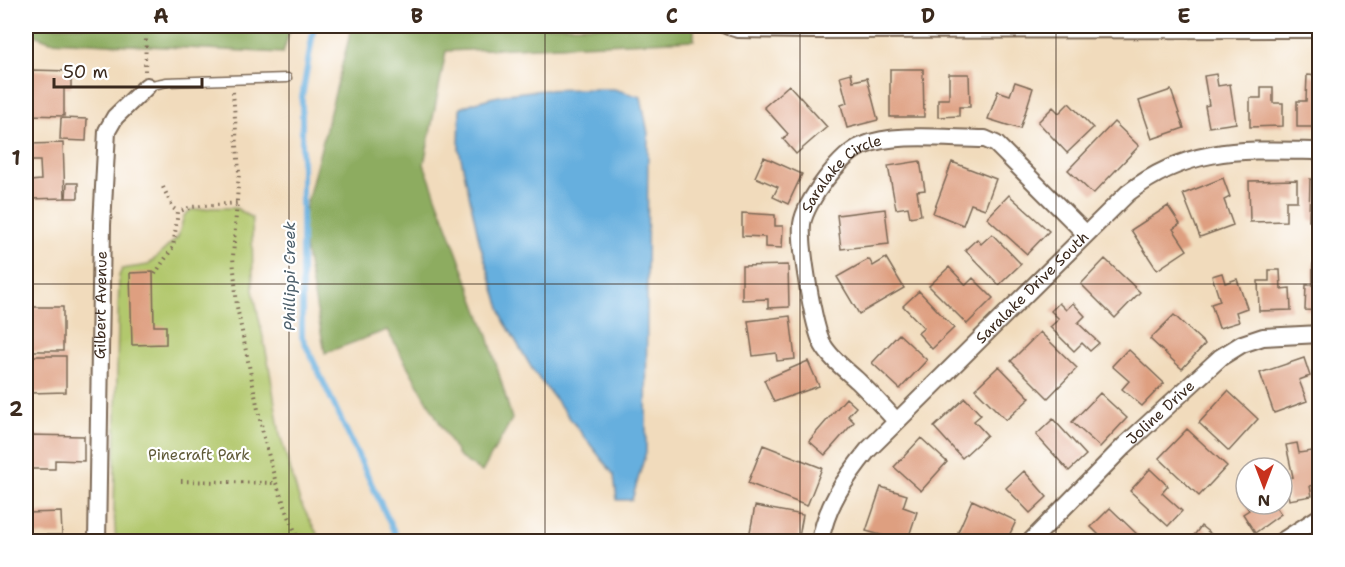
<svg xmlns="http://www.w3.org/2000/svg" width="1345" height="567" font-family="'Shantell Sans',sans-serif">
  <style>
    .green { fill: #b2c86d; stroke: #767946; stroke-width: 1.5 }
    .forest { fill: #8dac60; stroke: #646b3f; stroke-width: 1.5 }
    .water { fill: #66afde; stroke: #506c7e; stroke-width: 1.5 }
    .lines { fill: none; stroke-linecap: round; stroke-linejoin: round }
    .stream { stroke: #66afde; stroke-width: 6 }
    .building { fill: #de9f80 }
    .lane-casing { stroke: #7b6855; stroke-width: 11 }
    .street-casing { stroke: #7b6855; stroke-width: 20 }
    .path { stroke: #7b6855; stroke-width: 4; stroke-dasharray: 1.5 4.5; stroke-linecap: butt }
    .lane { stroke: #fff; stroke-width: 8 }
    .street { stroke: #fff; stroke-width: 16 }
    .grid { fill: none; stroke: #3b2a1e; stroke-width: 1.5; stroke-opacity: 0.55 }
    .labels { text-anchor: middle; stroke-width: 4.5; stroke-linejoin: round; paint-order: stroke }
    .street-label { font-size: 15px; fill: #3b2a1e; stroke: #fff }
    .park-label { font-size: 15px; fill: #5f5936; stroke: #fff }
    .water-label { font-size: 16px; font-style: italic; fill: #4c5f6b; stroke: #fff }
    .neatline { fill: none; stroke: #3b2a1e; stroke-width: 2 }
    .grid-label { font-size: 20px; text-anchor: middle; font-weight: bold; fill: #3b2a1e }
  </style>
  <rect width="100%" height="100%" fill="#fff"/>
  <filter id="ink" filterUnits="userSpaceOnUse"><feTurbulence type="fractalNoise" baseFrequency=".0167" numOctaves="2"/><feDisplacementMap in="SourceGraphic" scale="12" xChannelSelector="R" yChannelSelector="G"/><feConvolveMatrix kernelMatrix="1 2 1 2 8 2 1 2 1" color-interpolation-filters="sRGB"/></filter>
  <filter id="wash" filterUnits="userSpaceOnUse"><feTurbulence type="fractalNoise" baseFrequency=".008" numOctaves="4" result="noise"/><feDisplacementMap in="SourceGraphic" scale="24" xChannelSelector="R" yChannelSelector="G"/><feGaussianBlur stdDeviation="1.35" result="paint"/><feColorMatrix in="noise" values="0 0 0 0 0 0 0 0 0 0 0 0 0 0 0 0 0 1.4 0 .05"/><feComposite in="paint" operator="in"/></filter>
  <g filter="url(#wash)">
    <rect width="100%" height="100%" fill="#f1dbbc"/>
    <path class="green" d="M212 208H236L252 218 253 290 269 366 280 435 300 502 321 541 116 542 114 512 119 276 122 269 148 265 178 237 184 216 191 210Z"/>
    <path class="forest" d="M26 26H291L283 53 50 41 26 32Z
      M352 26H694V40L446 51 424 164 488 336 512 419 482 472 459 457 387 330 325 353 301 226Z"/>
    <path class="water" d="M614 89 641 97 648 133 646 452 632 500H617L614 475 534 372 504 321 480 244 459 149 460 108C508 87 562 89 614 89Z"/>
    <g class="lines">
      <path class="stream" d="M314 26 302 98V337L399 542"/>
    </g>
    <g id="blocks">
      <path class="building" d="M890 69H923L924 117H890Z
        M30 70 71 71V88H64V116L29 115Z
        M851 73 853 81 867 78 878 120 847 128 841 105 847 103 840 76Z
        M949 74H969L970 107H959V116L938 117V99H949Z
        M1216 74 1218 86 1230 84 1236 123 1209 127 1205 106 1209 105 1204 76Z
        M1307 75 1320 76 1319 127H1297V101H1306Z
        M1015 82 1033 88 1020 129 988 119 998 91 1010 95Z
        M789 85 827 127 796 154 783 139 788 134 764 107Z
        M1261 87H1273V103H1283V126L1250 127V98H1261Z
        M1171 90 1184 128 1152 139 1139 101Z
        M1069 103 1093 128 1067 153 1038 122 1053 107 1059 113Z
        M61 118 87 119 86 141 60 140Z
        M1114 122 1139 146 1093 194 1068 170Z
        M63 143 65 198 30 199V181L41 180 40 161H30L29 144Z
        M764 157 802 174 788 204 773 197 778 187 755 177Z
        M920 161 925 190 917 191 921 215 910 217 908 207 896 209 888 166Z
        M952 162 996 179 985 209 971 204 963 225 933 213Z
        M1223 178 1230 197 1224 200 1233 225 1200 237 1183 194Z
        M1310 179 1320 180V221H1309Z
        M1297 180V201H1286V221L1250 222 1249 181Z
        M67 183H78V198H66Z
        M1009 195 1049 231 1027 254 987 218Z
        M1168 206 1180 224 1173 229 1187 250 1157 270 1131 230Z
        M885 209 889 244 841 249 837 215Z
        M742 213 775 215V226H783L782 248 765 247V237L742 236Z
        M992 234 1021 264 999 285 965 250 977 239 981 244Z
        M886 258 904 288 859 314 837 277 869 259 873 266Z
        M1105 259 1140 292 1115 318 1081 284Z
        M1313 264 1320 265V311L1305 310 1306 285H1313Z
        M788 265 789 307 768 308V299L742 300V266Z
        M949 267 966 285 973 278 993 298 967 324 929 286Z
        M1269 270H1280L1281 289 1290 288 1291 310 1259 311 1258 281H1269Z
        M153 272 154 326H166V344L132 345 130 273Z
        M1222 273 1225 283 1237 279 1247 308 1236 312 1239 322 1219 328 1211 304 1220 301 1212 276Z
        M919 291 954 328 932 349 918 333 924 328 903 306Z
        M1059 303 1066 310 1073 303 1085 316 1078 323 1099 343 1090 351 1082 343 1074 351 1050 327 1059 319 1051 311Z
        M30 307H63V351H30Z
        M1174 315 1205 344 1182 369 1150 339Z
        M790 316 795 359 777 361 776 353 753 356 748 321Z
        M1040 332 1077 368 1048 398 1011 361Z
        M899 334 927 360 900 389 872 363Z
        M1128 349 1164 383 1142 406 1122 389 1129 381 1112 366Z
        M29 356H66V392L30 393Z
        M1304 358 1310 376 1299 380 1307 401 1274 413 1260 373Z
        M1317 360H1320V408H1315Z
        M808 361 819 386 774 402 764 380Z
        M999 366 1030 398 1006 420 975 389Z
        M1228 391 1258 419 1229 451 1199 423Z
        M1100 393 1127 418 1100 447 1072 422Z
        M846 398 856 407 848 416 854 422 825 455 809 441Z
        M965 398 981 415 974 421 987 435 962 458 934 427Z
        M1053 419 1086 455 1069 471 1036 435Z
        M1187 429 1227 466 1199 496 1159 458Z
        M26 435 84 436V461L55 460V469H26Z
        M921 438 947 462 921 491 894 467Z
        M1297 443 1299 453 1312 451 1319 484 1310 486 1312 496 1289 500 1285 479 1293 477 1286 445Z
        M763 445 822 468 807 506 748 483Z
        M1150 469 1168 486 1162 493 1182 511 1168 526 1130 491Z
        M1024 471 1047 497 1030 513 1006 488Z
        M881 487 907 495 903 507 917 512 907 542 866 531Z
        M1246 492V504H1274L1281 514 1255 533 1243 514 1249 510 1240 497Z
        M972 500 1016 521 1006 542H979L958 532Z
        M755 506 803 515 798 542H748Z
        M1110 508 1140 537 1136 542H1106L1091 527Z
        M61 512 62 535H26V513Z
        M1201 526 1221 542H1189Z"/>
    </g>
  </g>
  <g filter="url(#ink)">
    <use href="#blocks" fill-opacity="0" stroke="#7b6855" stroke-width="1.5"/>
    <g class="lines">
      <defs>
        <path id="lane" d="M147 86 167 82 287 78"/>
        <g id="street">
          <path d="M728 26 738 29 811 30 1320 29"/>
          <path id="s1" d="M896 421C884 407 871 394 858 381 846 370 831 359 823 345 813 326 800 246 802 224 805 202 841 154 862 146 895 132 948 139 985 139L996 144 1085 233"/>
          <path id="s2" d="M97 542 102 225 107 131 115 117 147 86"/>
          <path id="s3" d="M820 542C826 506 846 477 868 450L1128 193C1189 145 1246 150 1320 151"/>
          <path id="s4" d="M1030 542 1124 446 1221 357 1242 344 1263 337 1320 334"/>
          <path d="M1281 542 1320 517"/>
        </g>
      </defs>
      <use href="#lane" class="lane-casing"/>
      <use href="#street" class="street-casing"/>
      <path class="path" d="M145 71 146 37
        M233 92 239 172 233 257 237 307 263 434 276 483 299 542
        M163 187 173 208 178 212
        M155 274 173 247 178 212 191 207 238 203
        M181 481 276 483"/>
      <use href="#lane" class="lane"/>
      <use href="#street" class="street"/>
    </g>
  </g>
  <path class="grid" d="M289 26V542M545 26V542M800 26V542M1056 26V542M26 284H1320"/>
  <g class="labels">
    <g class="street-label">
      <text dy="5" stroke="none"><textPath href="#s1" startOffset="296">Saralake Circle</textPath></text>
      <text dy="5" stroke="none"><textPath href="#s3" startOffset="336">Saralake Drive South</textPath></text>
      <text dy="5" stroke="none"><textPath href="#s2" startOffset="237">Gilbert Avenue</textPath></text>
      <text dy="5" stroke="none"><textPath href="#s4" startOffset="184">Joline Drive</textPath></text>
    </g>
    <g class="park-label">
      <text x="199" y="460">Pinecraft Park</text>
    </g>
    <g class="water-label">
      <text transform="translate(289 276) rotate(-90)" y="6">Phillippi Creek</text>
    </g>
  </g>
  <rect width="1345" height="567" fill="none" stroke="#fff" stroke-width="66"/>
  <g transform="translate(1264 486) rotate(180)"><circle r="28" fill="#ffffff" stroke="#b1aaa5" stroke-width="1.5"/>
  <path d="M0-4.5L10 22L0 15L-10 22Z" fill="#c8321e"/>
  <text y="-9" font-size="16" font-weight="bold" text-anchor="middle" fill="#3b2a1e">N</text>
  </g>
  <path d="M54 78v9h148v-9" fill="none" stroke="#3b2a1e" stroke-width="3"/>
  <text x="63" y="78" font-size="18" fill="#3b2a1e" stroke="#ffffff" stroke-width="4.5" paint-order="stroke">50 m</text>
  <rect x="33" y="33" width="1279" height="501" class="neatline"/>
  <g class="grid-label">
    <text x="161" y="23">A</text>
    <text x="417" y="23">B</text>
    <text x="672" y="23">C</text>
    <text x="928" y="23">D</text>
    <text x="1184" y="23">E</text>
    <text x="16" y="165">1</text>
    <text x="16" y="416">2</text>
  </g>
</svg>
